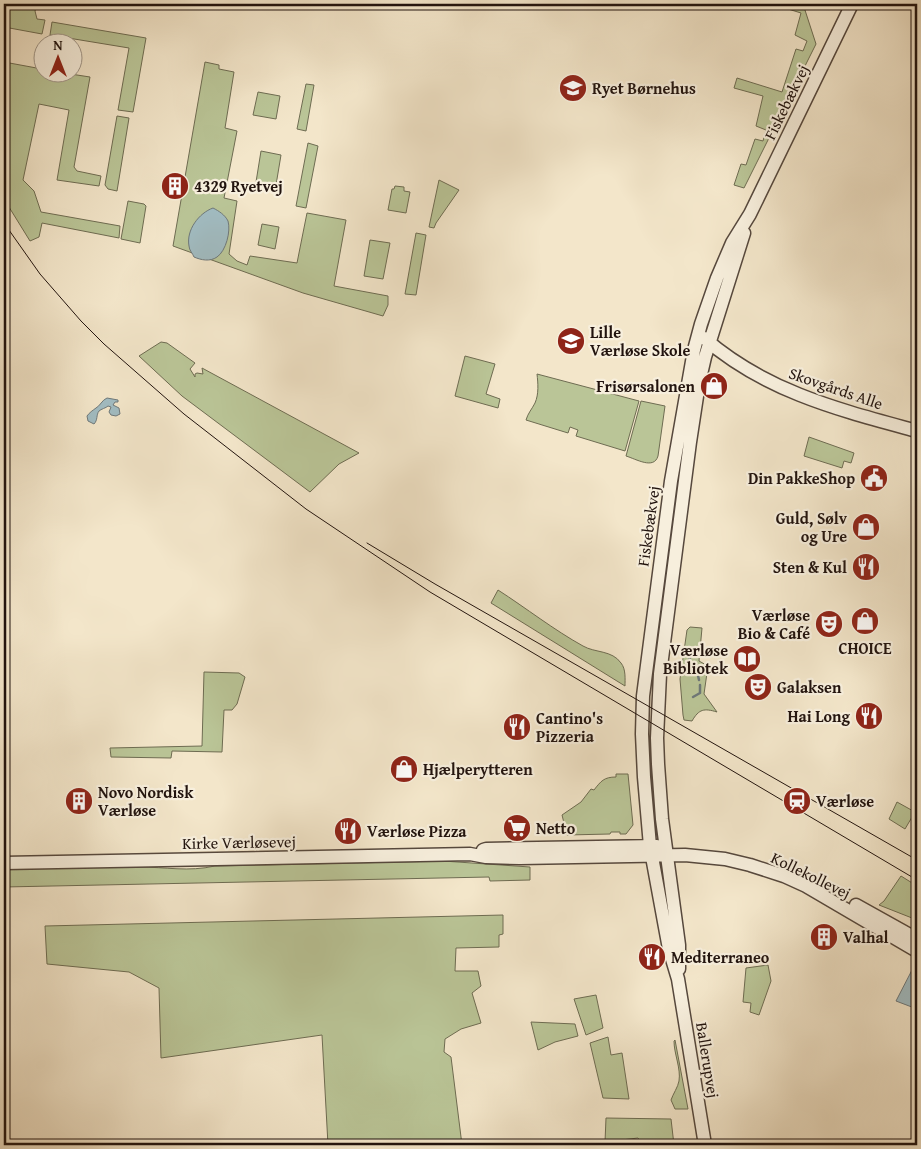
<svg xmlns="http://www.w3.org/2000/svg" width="921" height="1149" font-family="'Gentium Book Plus',serif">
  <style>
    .green { fill: #bac597; stroke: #6e6c52 }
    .water { fill: #a1bcc2; stroke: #6e787a }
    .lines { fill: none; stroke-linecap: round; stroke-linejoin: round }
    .stream { stroke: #6e787a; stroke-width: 2.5 }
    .minor-casing { stroke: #56483d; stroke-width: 15 }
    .minor { stroke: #f7efdd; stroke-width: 12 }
    .tram { stroke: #21130e; stroke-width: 1 }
    .labels { text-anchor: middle; stroke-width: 4.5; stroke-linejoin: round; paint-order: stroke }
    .poi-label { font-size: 16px; font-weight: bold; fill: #21130e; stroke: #f7efdd; text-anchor: start }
    .street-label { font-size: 16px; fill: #21130e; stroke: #f7efdd }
  </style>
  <rect width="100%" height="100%" fill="#f3e6ca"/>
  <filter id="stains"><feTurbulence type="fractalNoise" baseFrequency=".004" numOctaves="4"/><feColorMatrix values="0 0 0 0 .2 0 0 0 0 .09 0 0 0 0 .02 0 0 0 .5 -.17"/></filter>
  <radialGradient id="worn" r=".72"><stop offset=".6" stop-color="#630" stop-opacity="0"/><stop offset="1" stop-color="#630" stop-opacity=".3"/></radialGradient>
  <path class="green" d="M4 4H37L35 11 37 19 45 20 42 34 4 27Z
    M772 4H803L816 44 744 188 734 185 741 164 746 165 755 139 763 141 766 130 756 126 763 96 734 88 737 78 782 92 796 49 803 51 807 41 795 35 801 13Z
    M52 22 146 38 133 112 118 110 129 48 50 35Z
    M4 62 42 69V72L64 73 90 77 74 167 77 171 101 176 99 186 57 180 69 110 39 104 23 180 34 191 41 212 120 226 119 238 42 223 39 237 30 241 4 199Z
    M205 62 219 65V69L234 72 225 128 237 131 224 198 237 201 229 254 237 261 247 265 250 256 297 263 307 213 346 220 334 286 388 296V305L383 316 303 293 173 246Z
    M306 84 314 85 306 131 297 129Z
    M258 92 280 96 276 119 253 115Z
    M117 116 129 118 117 191 108 189 105 185Z
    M308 143 318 146 306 208 296 206Z
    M261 151 281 155 276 185 256 182Z
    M439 180 459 190 436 223 434 228 429 227Z
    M395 186 404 187V191L410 192 406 213 388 210 392 189H394Z
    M128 201 144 204 146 206 140 243 121 239Z
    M262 224 279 227 275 249 258 245Z
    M416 233 426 235 416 295 405 294Z
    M370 240 390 243 383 279 364 276Z
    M161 342 167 343 195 363 190 369 195 377V374L197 373 203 374 202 368 359 453 339 464 310 492 182 396 139 356Z
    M465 356 495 364 486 394 500 399 498 408 455 396Z
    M537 374 639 401 625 451 576 436 578 430 570 427 568 433 526 420C528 413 532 409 535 403 539 394 538 383 537 374Z
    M641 401 665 406 658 456C654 470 636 459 626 456Z
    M809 437 854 453 851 463 844 461 842 468 804 456Z
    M498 590C526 608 554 630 583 646 595 653 612 650 621 663 626 669 625 679 625 686L491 603Z
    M690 627 702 628 699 661 708 666 704 694 717 712C704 708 699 709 692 721L684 720 683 715 680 679 687 630Z
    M204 672 239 673 245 677 237 704 232 710H224L222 752 172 751 171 758 111 757 110 748 202 746Z
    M616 774H628L633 825 626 834H620V832H611L610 834 567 835 562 815 581 802 591 789 594 790C601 781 604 777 616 777Z
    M897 802 915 812 905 829 889 819Z
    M443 861 530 867V880L490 881 489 877 4 887V869C49 868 94 865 139 867 166 867 188 872 215 866Z
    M901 876 917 886V910L912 918 879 905 884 901Z
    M503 915V934L499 935V947L456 948 455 971H478L481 986 472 993 481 1023 461 1029 445 1039 444 1052 451 1057 462 1145H328L322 1035 161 1058 159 988 129 972 47 964 45 926Z
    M768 965 771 981 759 1015 750 1012 751 1003 743 1002 746 968Z
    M596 995 603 1028 586 1035 574 999Z
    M531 1022 575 1024 578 1036 555 1042 538 1050Z
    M608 1037 611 1055 622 1053 629 1099 603 1098 590 1043Z
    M675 1040 688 1109H675L671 1100C673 1094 678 1087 679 1081 681 1068 674 1054 674 1041Z
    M606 1118 671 1119 674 1145H643L638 1138 605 1142Z"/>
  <path class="water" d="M213 208C219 211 225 215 228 221 231 231 226 251 217 257 210 262 201 260 194 257 193 254 189 250 189 246 186 230 199 213 213 208Z
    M107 398 118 400V402H115L113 405 119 408 120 414 116 416 111 415 109 412 111 407 108 406C106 408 101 409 99 411 96 415 98 420 94 424L88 421 87 416C90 412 92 411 96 408 100 406 102 400 107 398Z
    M912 970 917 973V1009L896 1001Z"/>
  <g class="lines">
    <path class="stream" d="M694 650C687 657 688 668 697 671L699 680
      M693 697 700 693V685"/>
    <defs>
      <path id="minor" d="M704 338C766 392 840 410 917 431
        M483 850 486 849 657 846
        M4 863 470 854 486 857 520 858 685 855 725 859 750 865 784 876 806 886 917 951
        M856 905 917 939
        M679 969V945L662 819 658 764 657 738 660 674 690 442 699 383 705 357 744 233
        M705 1145 678 979 669 949 650 846 644 777 642 734 643 696 671 481 694 350 701 324 717 278 732 243 750 214 852 4"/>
    </defs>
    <use href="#minor" class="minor-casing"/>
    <use href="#minor" class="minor"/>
    <path class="tram" d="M4 223 40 274 81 321 104 344 184 414 306 509 430 592 917 880
      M367 543 435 584 917 860"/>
  </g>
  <defs>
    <symbol id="school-disc" viewBox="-11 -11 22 22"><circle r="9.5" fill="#8f2418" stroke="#f7efdd"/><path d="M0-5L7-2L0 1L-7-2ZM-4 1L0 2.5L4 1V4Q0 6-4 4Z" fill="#fff"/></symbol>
    <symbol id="building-disc" viewBox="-11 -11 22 22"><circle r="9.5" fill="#8f2418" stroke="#f7efdd"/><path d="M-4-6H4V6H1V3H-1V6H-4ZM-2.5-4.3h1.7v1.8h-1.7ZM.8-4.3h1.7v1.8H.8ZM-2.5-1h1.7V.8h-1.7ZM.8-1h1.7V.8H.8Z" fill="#fff"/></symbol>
    <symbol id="shop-disc" viewBox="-11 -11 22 22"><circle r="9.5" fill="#8f2418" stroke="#f7efdd"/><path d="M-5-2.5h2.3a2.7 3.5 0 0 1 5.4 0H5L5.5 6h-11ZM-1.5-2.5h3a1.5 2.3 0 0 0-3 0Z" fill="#fff"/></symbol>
    <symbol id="civic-disc" viewBox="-11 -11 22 22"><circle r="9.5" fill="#8f2418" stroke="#f7efdd"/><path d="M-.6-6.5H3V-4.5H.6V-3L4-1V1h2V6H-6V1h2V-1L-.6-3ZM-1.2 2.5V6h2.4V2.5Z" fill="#fff"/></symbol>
    <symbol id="restaurant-disc" viewBox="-11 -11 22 22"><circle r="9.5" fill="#8f2418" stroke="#f7efdd"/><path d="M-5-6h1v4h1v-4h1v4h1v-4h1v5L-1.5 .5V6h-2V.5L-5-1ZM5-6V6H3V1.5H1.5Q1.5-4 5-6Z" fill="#fff"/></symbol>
    <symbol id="theatre-disc" viewBox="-11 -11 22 22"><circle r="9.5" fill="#8f2418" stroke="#f7efdd"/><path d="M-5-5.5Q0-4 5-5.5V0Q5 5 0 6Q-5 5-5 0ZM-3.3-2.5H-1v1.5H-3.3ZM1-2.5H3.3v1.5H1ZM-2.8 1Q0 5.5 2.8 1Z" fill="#fff"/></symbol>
    <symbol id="library-disc" viewBox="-11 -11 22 22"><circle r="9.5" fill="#8f2418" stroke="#f7efdd"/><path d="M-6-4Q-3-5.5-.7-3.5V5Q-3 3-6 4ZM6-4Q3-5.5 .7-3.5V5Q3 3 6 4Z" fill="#fff"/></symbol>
    <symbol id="station-disc" viewBox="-11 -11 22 22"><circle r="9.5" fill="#8f2418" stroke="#f7efdd"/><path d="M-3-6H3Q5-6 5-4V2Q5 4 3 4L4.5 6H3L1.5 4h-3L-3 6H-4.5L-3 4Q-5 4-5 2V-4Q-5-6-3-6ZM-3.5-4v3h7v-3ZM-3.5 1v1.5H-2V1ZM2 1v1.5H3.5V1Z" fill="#fff"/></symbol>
    <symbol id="supermarket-disc" viewBox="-11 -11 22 22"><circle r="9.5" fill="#8f2418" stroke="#f7efdd"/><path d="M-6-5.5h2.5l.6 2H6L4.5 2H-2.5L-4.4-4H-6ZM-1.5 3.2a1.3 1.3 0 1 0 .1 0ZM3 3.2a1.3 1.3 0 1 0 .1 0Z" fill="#fff"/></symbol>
  </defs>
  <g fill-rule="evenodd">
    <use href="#school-disc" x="557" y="72" width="32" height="32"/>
    <use href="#building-disc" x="159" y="170" width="32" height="32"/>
    <use href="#school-disc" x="555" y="325" width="32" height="32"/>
    <use href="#shop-disc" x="698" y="370" width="32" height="32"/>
    <use href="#civic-disc" x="858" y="462" width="32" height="32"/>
    <use href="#shop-disc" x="850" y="511" width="32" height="32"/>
    <use href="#restaurant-disc" x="850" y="551" width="32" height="32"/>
    <use href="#shop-disc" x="849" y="605" width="32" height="32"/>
    <use href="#theatre-disc" x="813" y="608" width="32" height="32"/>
    <use href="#library-disc" x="731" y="643" width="32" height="32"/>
    <use href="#theatre-disc" x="742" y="671" width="32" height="32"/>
    <use href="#restaurant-disc" x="853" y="700" width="32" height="32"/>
    <use href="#restaurant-disc" x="501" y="711" width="32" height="32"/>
    <use href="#shop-disc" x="388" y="753" width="32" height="32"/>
    <use href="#building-disc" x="63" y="785" width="32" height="32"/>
    <use href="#station-disc" x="781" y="785" width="32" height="32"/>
    <use href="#supermarket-disc" x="501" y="812" width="32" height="32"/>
    <use href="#restaurant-disc" x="332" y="815" width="32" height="32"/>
    <use href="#building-disc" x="808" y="921" width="32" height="32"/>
    <use href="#restaurant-disc" x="636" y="941" width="32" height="32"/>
  </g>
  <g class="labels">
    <g class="poi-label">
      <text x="592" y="94">Ryet Børnehus</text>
      <text x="194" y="192">4329 Ryetvej</text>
      <text x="590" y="338">Lille<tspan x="590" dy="18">Værløse Skole</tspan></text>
      <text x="695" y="392" text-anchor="end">Frisørsalonen</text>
      <text x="855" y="484" text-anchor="end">Din PakkeShop</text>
      <text x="847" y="524" text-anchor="end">Guld, Sølv<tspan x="847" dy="18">og Ure</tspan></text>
      <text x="847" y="573" text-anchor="end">Sten &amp; Kul</text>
      <text x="810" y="621" text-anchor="end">Værløse<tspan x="810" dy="18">Bio &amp; Café</tspan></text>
      <text x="865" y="654" text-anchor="middle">CHOICE</text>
      <text x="728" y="656" text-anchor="end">Værløse<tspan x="728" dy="18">Bibliotek</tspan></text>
      <text x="777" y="693">Galaksen</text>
      <text x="850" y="722" text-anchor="end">Hai Long</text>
      <text x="536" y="724">Cantino's<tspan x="536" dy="18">Pizzeria</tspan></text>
      <text x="423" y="775">Hjælperytteren</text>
      <text x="98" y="798">Novo Nordisk<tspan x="98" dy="18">Værløse</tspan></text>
      <text x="816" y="807">Værløse</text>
      <text x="536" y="834">Netto</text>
      <text x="367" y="837">Værløse Pizza</text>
      <text x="843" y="943">Valhal</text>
      <text x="671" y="963">Mediterraneo</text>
    </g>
    <g class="street-label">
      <text transform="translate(786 102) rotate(-64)" y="6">Fiskebækvej</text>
      <text transform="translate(836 388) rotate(19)" y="6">Skovgårds Alle</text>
      <text transform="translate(648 526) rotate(-82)" y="6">Fiskebækvej</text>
      <text transform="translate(239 842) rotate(-1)" y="6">Kirke Værløsevej</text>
      <text transform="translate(811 875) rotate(26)" y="6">Kollekollevej</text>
      <text transform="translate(708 1060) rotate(81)" y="6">Ballerupvej</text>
    </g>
  </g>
  <rect width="921" height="1149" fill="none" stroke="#f3e6ca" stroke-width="20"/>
  <rect x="5" y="5" width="911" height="1139" fill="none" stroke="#21130e" stroke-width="2.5"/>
  <rect x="10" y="10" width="901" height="1129" fill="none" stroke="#21130e"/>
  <g transform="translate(58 58)"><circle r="24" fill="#f7efdd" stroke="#a1978a"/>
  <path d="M0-4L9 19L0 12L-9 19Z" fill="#8f2418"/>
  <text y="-8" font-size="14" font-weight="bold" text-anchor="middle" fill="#21130e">N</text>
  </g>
  <rect width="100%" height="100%" filter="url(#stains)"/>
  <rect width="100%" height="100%" fill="url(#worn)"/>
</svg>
